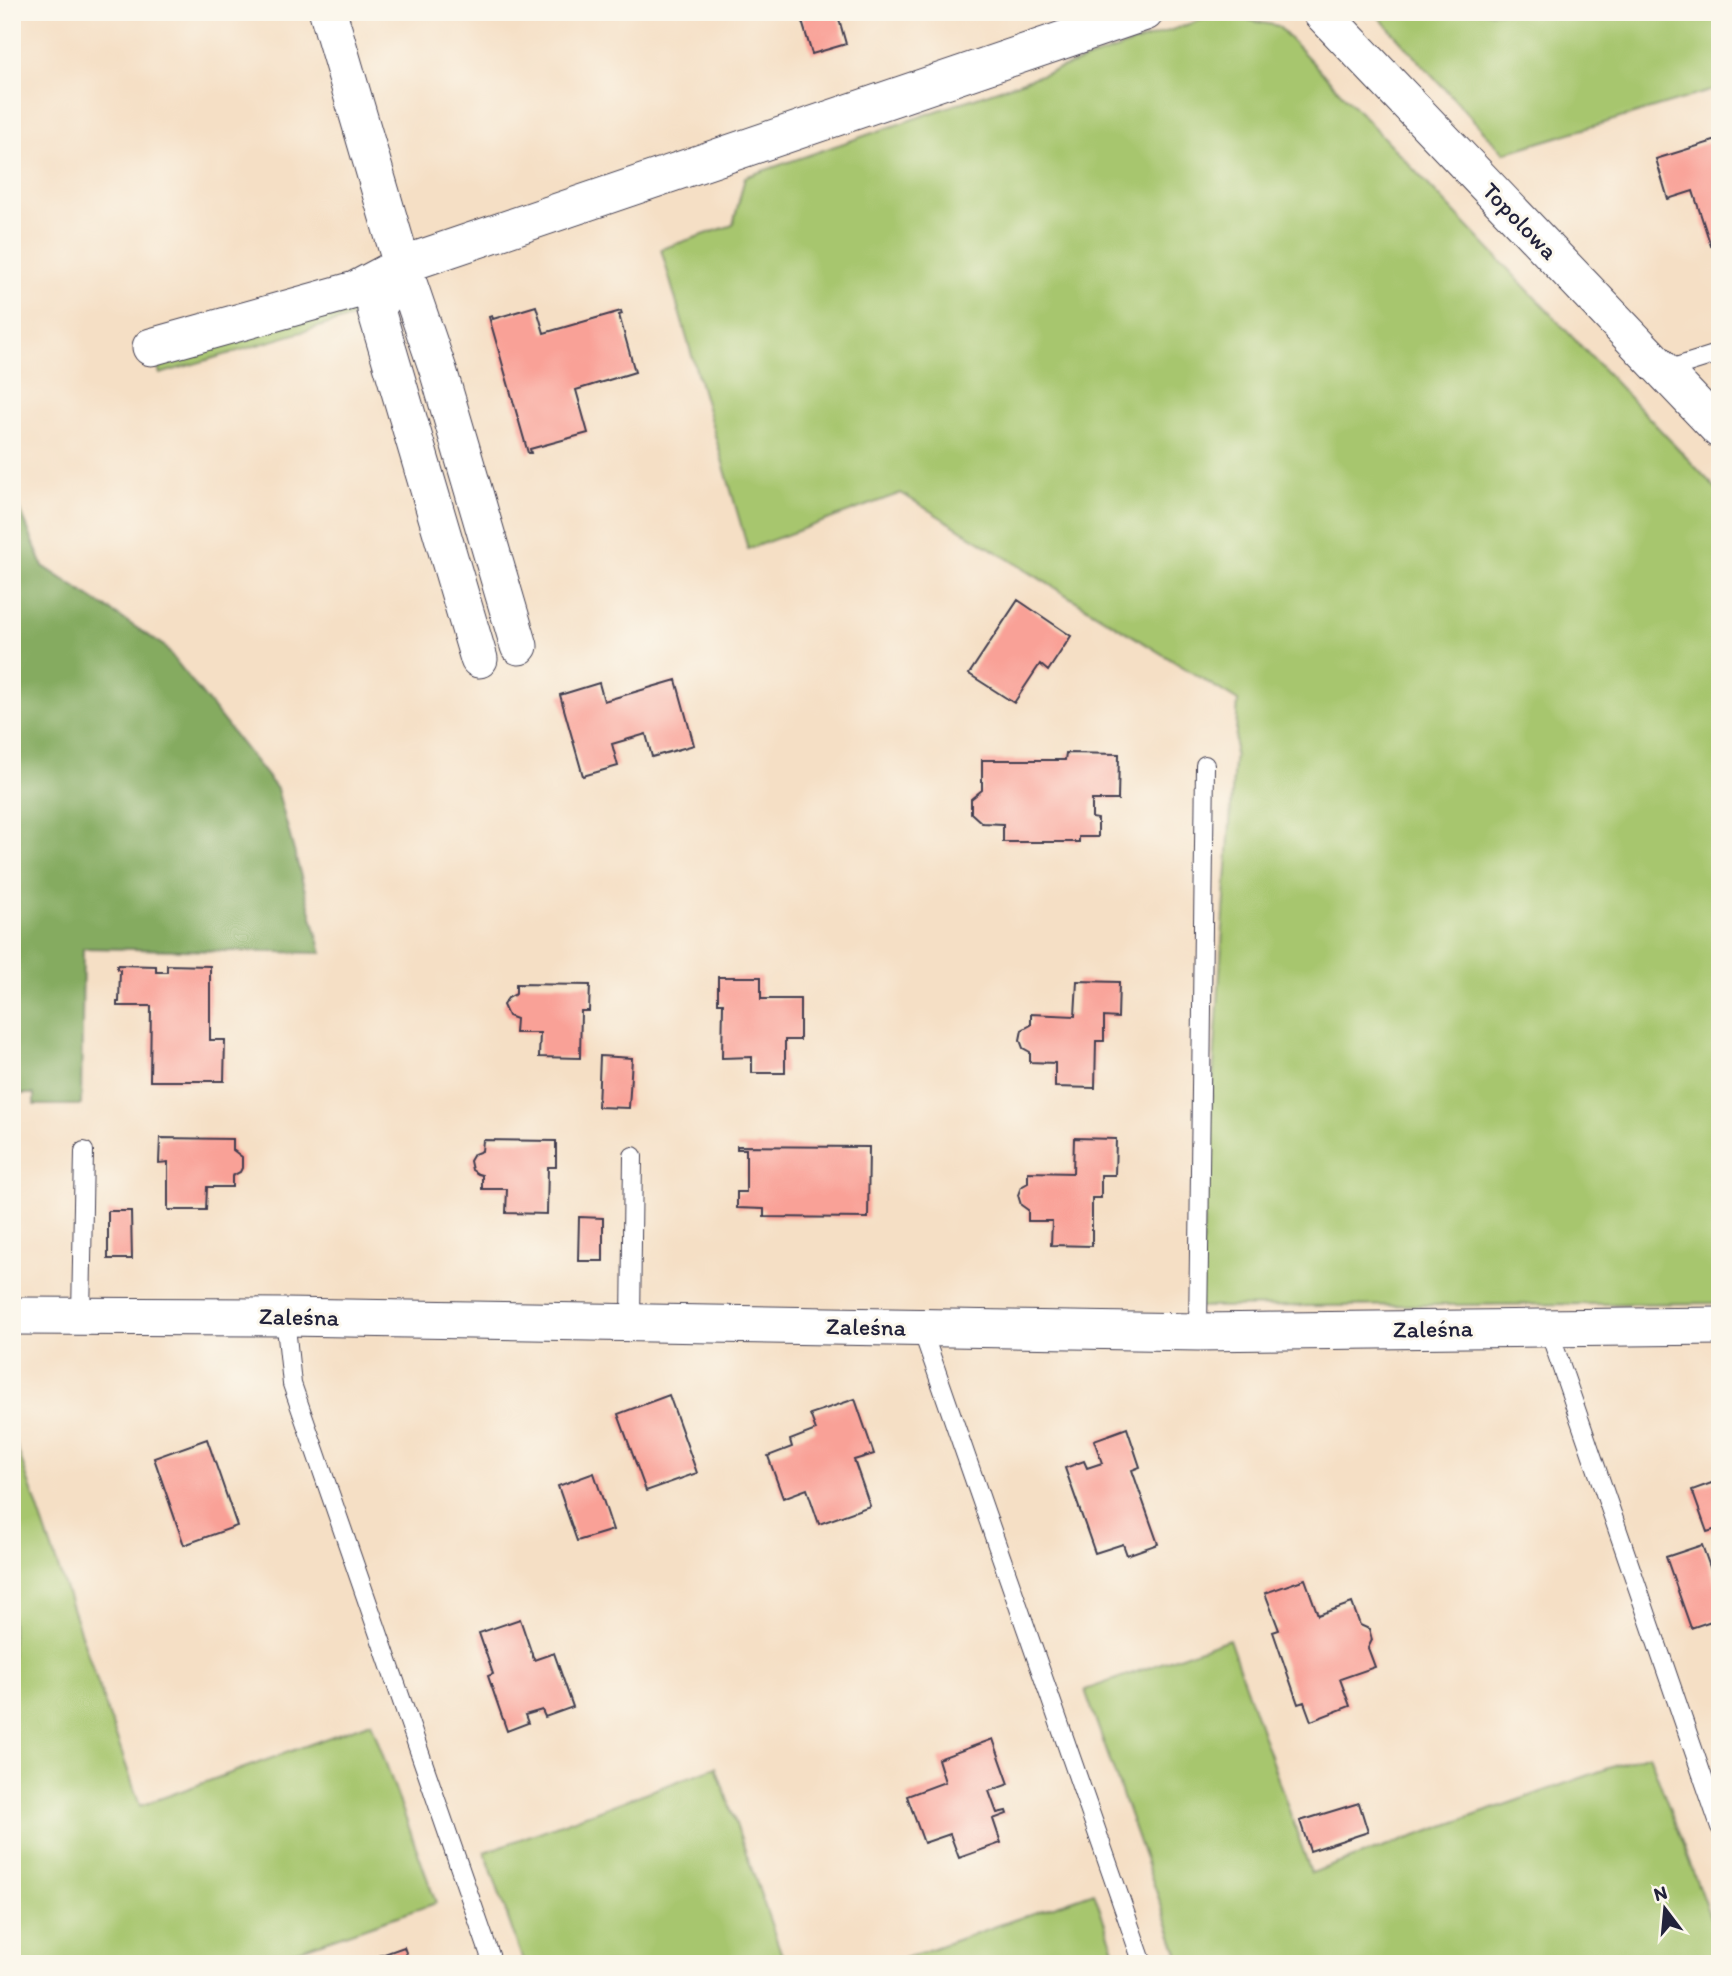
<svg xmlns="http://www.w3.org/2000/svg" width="1732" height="1976" font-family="Itim,sans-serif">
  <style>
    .green { fill: #a7c66e; stroke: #647454; stroke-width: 2 }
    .forest { fill: #85ab61; stroke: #54664e; stroke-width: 2 }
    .building { fill: #f9a197 }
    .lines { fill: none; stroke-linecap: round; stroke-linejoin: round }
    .service-casing { stroke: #423e50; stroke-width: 20 }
    .minor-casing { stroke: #423e50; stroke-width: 39 }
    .service { stroke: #fff; stroke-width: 18 }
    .minor { stroke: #fff; stroke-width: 37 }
    .labels { text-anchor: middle; stroke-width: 6; stroke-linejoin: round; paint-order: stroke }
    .street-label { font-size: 24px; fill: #22223b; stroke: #fbf7ec }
  </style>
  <rect width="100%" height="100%" fill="#fbf7ec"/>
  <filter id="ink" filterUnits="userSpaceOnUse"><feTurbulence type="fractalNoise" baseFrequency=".0143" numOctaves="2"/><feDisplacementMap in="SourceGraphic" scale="14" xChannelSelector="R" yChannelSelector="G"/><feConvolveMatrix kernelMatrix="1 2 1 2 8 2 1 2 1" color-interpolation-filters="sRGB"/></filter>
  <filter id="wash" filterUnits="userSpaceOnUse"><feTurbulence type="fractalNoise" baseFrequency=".00686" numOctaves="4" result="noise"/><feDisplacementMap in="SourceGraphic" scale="28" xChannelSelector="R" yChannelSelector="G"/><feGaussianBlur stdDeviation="1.57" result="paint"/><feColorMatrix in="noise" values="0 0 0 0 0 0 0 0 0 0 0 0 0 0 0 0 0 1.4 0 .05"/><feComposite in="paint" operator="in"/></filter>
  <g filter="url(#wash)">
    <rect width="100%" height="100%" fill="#f5dfc5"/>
    <path class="green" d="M1374 12H1720V88L1504 153Z
      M1218 14 1278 26 1720 493V1303L1198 1307 1238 701 901 493 748 549 661 249 733 225 745 177Z
      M355 290 376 310 160 374 151 347Z
      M12 1433 140 1806 371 1722 436 1903 257 1964H12Z
      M1229 1639 1311 1873 1649 1754 1720 1944V1964H1182L1085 1690Z
      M716 1767 785 1964H524L485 1852Z
      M1094 1892 1119 1964H888Z"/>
    <path class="forest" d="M12 489 43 566 164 646 277 789 322 953 83 948 81 1105H34V1094H12Z"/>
    <g id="blocks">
      <path class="building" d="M818 12H837L846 44 812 54 801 18Z
        M1720 139V243L1711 246 1693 191 1668 199 1656 159Z
        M536 306 544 333 621 311 622 314 619 315 635 372 576 390 588 433 530 449 531 453H528L489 317 492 316 493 319Z
        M1018 600 1071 636 1048 671 1040 664 1014 703 969 674Z
        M676 680 694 745 652 757 646 734 612 744 618 766 583 776 560 695 599 683 604 701Z
        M1066 753 1119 754 1118 800H1092V818L1098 819V837H1079V842H1003V824L982 823 971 813V799L982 790V760H1065Z
        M117 965 156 966V972H167V965L210 966V1040H225L224 1081H150L151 1006H117V1002H119L120 970 117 969Z
        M718 977H761V999H800V1040H785V1073H752V1057L722 1058 723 1003H718Z
        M1077 981 1119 982 1118 1018 1104 1017V1041H1096L1095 1088 1055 1087V1063L1030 1062V1052L1023 1048 1020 1040 1022 1030 1031 1025V1014L1075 1016Z
        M516 984 590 985 589 1011H581L580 1058 539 1057 540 1033H515L516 1019 508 1016 503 1005 508 998 516 994Z
        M600 1056 632 1058 629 1108 598 1107Z
        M160 1138 233 1139V1150L242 1157V1168L240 1172 232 1176V1187H207L206 1210H168V1162L159 1163Z
        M1074 1138 1116 1139 1115 1175H1101V1198H1092V1246L1051 1245 1052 1221H1028V1210L1021 1205 1018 1195 1021 1187 1028 1183V1172L1073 1173Z
        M483 1140 556 1141V1167H548L547 1214 506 1213 507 1189H482V1175L478 1174 472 1170 470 1161 474 1154 482 1151Z
        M737 1146 869 1147 868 1218 764 1217V1209L737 1208V1192H746V1149H737Z
        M108 1211H131L132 1259H108Z
        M579 1217 603 1218V1261H578Z
        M669 1395 697 1473 646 1491 618 1414Z
        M855 1399 874 1454 854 1460 870 1506 819 1524 807 1489 783 1498 768 1456 792 1447 790 1440 816 1430 810 1414Z
        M1127 1428 1140 1467 1132 1470 1158 1544 1127 1555 1123 1544 1095 1553 1065 1468 1084 1461 1087 1468 1102 1463 1094 1440Z
        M207 1439 237 1526 184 1545 154 1458Z
        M594 1473 613 1530 577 1541 558 1486Z
        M1720 1480V1528L1707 1532 1692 1490Z
        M1702 1545 1720 1595V1618L1691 1628 1666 1557Z
        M1305 1579 1318 1615 1352 1603 1360 1625 1369 1629 1372 1640 1368 1648 1375 1667 1340 1679 1350 1706 1311 1721 1304 1702 1298 1704 1273 1632 1279 1630 1265 1593Z
        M520 1619 534 1660 554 1653 573 1707 545 1717 542 1710 525 1715 528 1723 507 1731 488 1676 493 1674 479 1633Z
        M993 1739 1009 1784 989 1791 997 1813 1006 1811 1007 1814 993 1819 1001 1843 959 1858 950 1834 924 1843 907 1796 945 1782 938 1759Z
        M1359 1803 1368 1832 1310 1851 1300 1821Z
        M404 1947 410 1964H359V1963Z"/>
    </g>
  </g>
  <g filter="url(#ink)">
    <use href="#blocks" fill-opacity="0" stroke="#423e50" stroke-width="2"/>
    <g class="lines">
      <defs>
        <path id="service" d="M1663 371 1720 353
          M81 1316 84 1151
          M285 1317 292 1384 493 1964
          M631 1323 633 1156
          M921 1327 1143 1964
          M1548 1328 1720 1827
          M1198 1332 1205 765"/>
        <path id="minor" d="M328 12 402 265 438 370 519 646
          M1321 12 1720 430
          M402 265 376 310 479 659
          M151 347 355 290 402 265 1145 12
          M12 1316 285 1317 1198 1332 1720 1326"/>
      </defs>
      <use href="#service" class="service-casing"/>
      <use href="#minor" class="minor-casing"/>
      <use href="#service" class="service"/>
      <use href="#minor" class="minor"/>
    </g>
  </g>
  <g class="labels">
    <g class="street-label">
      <text transform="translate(1520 221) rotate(46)" y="8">Topolowa</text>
      <text transform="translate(299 1317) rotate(1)" y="8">Zaleśna</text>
      <text transform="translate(866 1327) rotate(1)" y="8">Zaleśna</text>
      <text transform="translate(1433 1329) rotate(-1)" y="8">Zaleśna</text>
    </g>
  </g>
  <rect width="1732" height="1976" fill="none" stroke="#fbf7ec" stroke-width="42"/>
  <g transform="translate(1665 1909) rotate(344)" stroke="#fbf7ec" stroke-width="5" paint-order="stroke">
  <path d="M0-5L12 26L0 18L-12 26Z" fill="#22223b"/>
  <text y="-10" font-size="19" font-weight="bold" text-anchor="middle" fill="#22223b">N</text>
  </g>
</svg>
